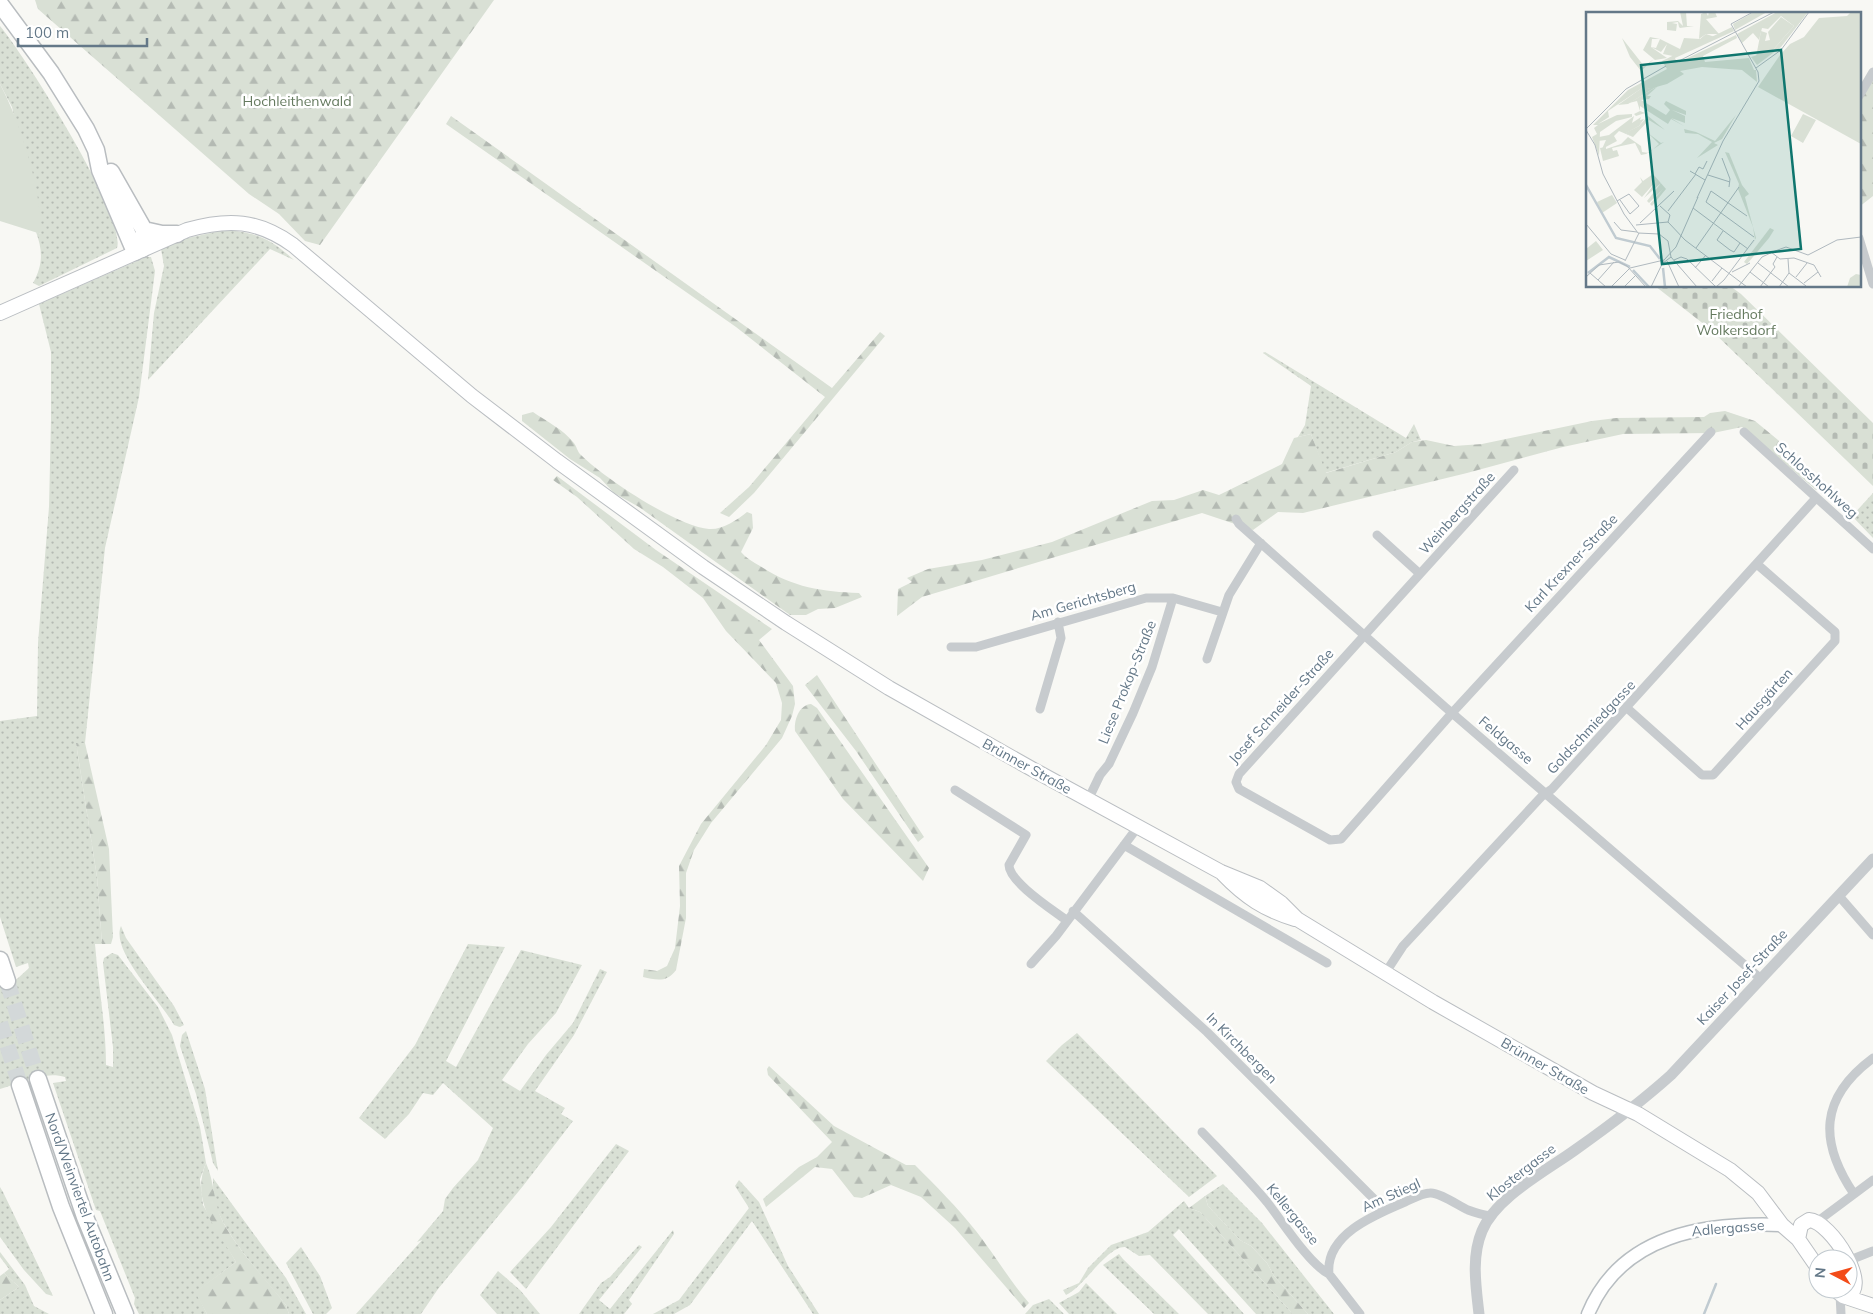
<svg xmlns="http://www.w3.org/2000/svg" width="1873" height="1314" font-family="Mulish,sans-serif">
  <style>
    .grass { fill: url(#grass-dots) }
    .forest { fill: url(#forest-firs) }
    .cemetery { fill: url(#cemetery-stones) }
    .pitch { fill: #d9e0d5 }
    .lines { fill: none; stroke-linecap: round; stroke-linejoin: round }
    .stream { stroke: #c0cbd1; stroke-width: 2.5 }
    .motorway-tunnel { stroke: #d3d8d9; stroke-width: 16; stroke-dasharray: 16 8; stroke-linecap: butt }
    .secondary-casing { stroke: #b7bdc1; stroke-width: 15 }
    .primary-casing { stroke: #babec2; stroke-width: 16 }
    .motorway-casing { stroke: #b9bdc0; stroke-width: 19 }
    .minor { stroke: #c7cbce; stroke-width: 9 }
    .tertiary { stroke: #c7cbce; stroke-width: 11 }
    .secondary { stroke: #fff; stroke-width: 12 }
    .primary { stroke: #fff; stroke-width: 14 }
    .motorway { stroke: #fff; stroke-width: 16 }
    .labels { text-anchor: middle; stroke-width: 5; stroke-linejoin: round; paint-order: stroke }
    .park-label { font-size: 14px; fill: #657a5f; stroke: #fff }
    .street-label { font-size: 14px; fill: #647888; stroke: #fff }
    .inset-river { fill: none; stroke: #c0cbd1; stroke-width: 2.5 }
    .inset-road { fill: none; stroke: #b0b9bf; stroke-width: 1 }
    .view { fill: #0f766e; fill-opacity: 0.15; stroke: #0f766e; stroke-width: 2.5 }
    .inset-edge { fill: none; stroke: #647888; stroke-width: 2.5 }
  </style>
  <defs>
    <pattern id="grass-dots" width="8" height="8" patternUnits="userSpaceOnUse" patternTransform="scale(1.25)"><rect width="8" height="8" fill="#d9e0d5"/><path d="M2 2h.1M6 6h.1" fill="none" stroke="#b4bab3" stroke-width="1.8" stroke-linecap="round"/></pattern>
    <pattern id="forest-firs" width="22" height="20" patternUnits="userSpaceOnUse" patternTransform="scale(1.25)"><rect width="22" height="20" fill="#d9e0d5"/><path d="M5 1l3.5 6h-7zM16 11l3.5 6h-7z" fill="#b4bab3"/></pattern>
    <pattern id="cemetery-stones" width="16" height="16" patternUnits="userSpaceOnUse" patternTransform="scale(1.25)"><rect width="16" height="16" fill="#d9e0d5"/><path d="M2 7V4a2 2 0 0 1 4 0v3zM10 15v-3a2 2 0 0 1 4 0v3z" fill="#b4bab3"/></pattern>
  </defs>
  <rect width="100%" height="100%" fill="#f8f8f4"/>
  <path class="grass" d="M0 26C25 56 127 217 117 248L39 286 33 283C43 265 43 251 36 232L41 234 12 107 0 84Z
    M224 230C256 232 271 239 294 260L270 249 148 380 154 313 164 266 161 249 179 240Z
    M146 257H151L155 271 139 397 105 548 85 743H76L97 877 102 944H95C98 984 106 1025 106 1065L113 1067V1047L103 963 104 958 112 953 118 955 158 1007 172 1035 200 1127 206 1163 200 1179 203 1205 236 1262 196 1292 207 1314H139L134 1304 135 1298 100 1211 96 1210 53 1083 66 1081 65 1077C44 1071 21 1083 0 1089V984L17 979 29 968 28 963 16 967 0 917V721L37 716 38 643 49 507 51 420V352L39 304Z
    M1265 352 1406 438 1414 424 1421 440 1412 442 1396 452 1325 473 1311 434 1298 437 1305 425 1311 386 1263 353Z
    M1873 493V538L1852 516Z
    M121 926 126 938 174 1006 184 1025 180 1027 174 1025C161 1001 110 951 121 926Z
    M468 944 505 947 446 1061 456 1067 521 950 582 965 556 1013 528 1044 502 1080 520 1091 546 1055 573 1023 600 969 607 972 574 1035 535 1091 565 1108 561 1114 573 1121 523 1186 438 1289 421 1314H356L422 1240 417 1242 443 1211 445 1199 453 1188 478 1160 493 1128 443 1083 433 1095 423 1093 409 1114 385 1139 359 1118 415 1045Z
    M186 1031 205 1089 218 1171 213 1163 196 1094 180 1046 182 1035Z
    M1077 1033 1217 1176 1189 1197 1046 1061 1062 1045Z
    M616 1144 629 1151 526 1289 510 1272 551 1227Z
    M213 1178 286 1278 306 1314H289L286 1305C264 1278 220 1231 214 1198 213 1192 213 1185 213 1178Z
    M739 1180 759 1202 788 1266 819 1314H813L752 1221 690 1305 674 1314H653L679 1300 749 1208 735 1186Z
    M1223 1184 1262 1223 1334 1314H1308L1274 1276 1267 1263 1251 1246 1240 1240 1208 1206 1205 1196Z
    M0 1187 3 1192 53 1296 46 1294 24 1270 0 1237Z
    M1184 1201 1189 1208 1200 1212 1293 1314H1256L1179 1229 1173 1235 1244 1314H1208L1150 1255 1139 1256 1125 1247C1107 1246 1084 1287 1066 1295L1063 1290 1079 1283 1088 1268 1111 1245 1148 1232Z
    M673 1230 674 1234 629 1300 632 1304 624 1314H579L601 1283 610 1277 639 1245 642 1247 599 1300 610 1309Z
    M301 1247 320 1276 332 1308 326 1314H313L286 1263Z
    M0 1252 25 1285 34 1306 49 1314H0V1300L19 1287 4 1273 9 1269 0 1257Z
    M1119 1254 1123 1259 1179 1314H1154L1103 1265Z
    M498 1271 520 1290 540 1314H497L480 1295Z
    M1086 1283 1117 1314H1069L1059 1303 1079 1292Z
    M1049 1299 1064 1314H1025L1033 1305Z"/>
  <path class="forest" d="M35 0H494L320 245 305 241 279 214 249 194 38 9Z
    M1873 80V196L1859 207V103Z
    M451 116 832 388 880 332 885 336 754 493 729 517 720 513 749 487 825 397 736 327 446 124Z
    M1725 411 1755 421 1778 440 1821 486 1816 490 1742 427 1713 433 1623 434 1563 447 1467 473 1303 513 1278 512 1253 530 1202 513 922 597 897 616 898 589 912 582 907 578 928 569 982 560 1052 542 1152 501 1174 500 1203 490 1219 495 1282 464 1294 438 1311 434 1326 473 1396 452 1412 442 1426 440 1454 446 1482 444 1592 421 1616 418 1704 417 1710 413Z
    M533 412C546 421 564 430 573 442 577 446 577 452 581 455 604 478 678 527 709 529 722 530 737 520 747 512L752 514 753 528 741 552C746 558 753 562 760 566 791 587 822 592 859 593L862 597 835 608 818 609 806 615H790L639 507 614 493 600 478 570 459 522 421V415Z
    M557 476 656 550 772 629 759 640 793 686 795 704 792 716 782 738 711 823 694 850 686 873V918L676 970C667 983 656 980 643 977L644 969 657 971 667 966 675 948 680 906 679 866 701 824 766 745 781 720 782 703 776 683 726 631 703 598 663 567 634 549 577 497 553 480Z
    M817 675 924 837 918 842 856 751 805 685Z
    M811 704 817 708 929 868 923 881 843 799 795 731C794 720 799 705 811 704Z
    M76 743H85L109 849 113 937 111 944H102L97 877Z
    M769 1066 834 1126 906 1165H915C936 1186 957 1207 976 1231 995 1255 1009 1280 1029 1303L1024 1308 955 1228 921 1197 891 1185 862 1198 854 1197 832 1169 815 1167 766 1207 763 1199 799 1167 817 1157 832 1142 768 1075 767 1069Z
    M206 1163C215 1183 213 1203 223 1222 239 1252 265 1278 286 1305L289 1314H207L195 1292 236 1262C217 1229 190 1202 206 1163Z
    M1205 1196 1208 1206 1240 1240 1251 1246 1267 1263 1274 1276 1308 1314H1293L1200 1212 1189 1208Z
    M4 1273 19 1287 0 1300V1276Z"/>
  <path class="cemetery" d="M1655 286H1730L1741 294 1873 423V486L1710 329Z"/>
  <path class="pitch" d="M0 84C21 124 41 188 41 234L0 221Z"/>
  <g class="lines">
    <path class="stream" d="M1704 1314 1716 1284"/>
    <path class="motorway-tunnel" d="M7 981 38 1079
      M0 1023 20 1085"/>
    <defs>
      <path id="secondary" d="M1588 1314C1621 1234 1706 1222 1782 1225"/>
      <path id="primary" d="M0 313 187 230C229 218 258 220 293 245L472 396 557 461 703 567 786 623 889 688 1032 769 1221 872 1260 888 1281 903 1297 919 1433 1002 1593 1093 1638 1114 1730 1170 1758 1193 1782 1225 1798 1239 1818 1268
        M1223 874C1245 897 1265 910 1295 919
        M1798 1239 1801 1225 1809 1220C1831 1221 1873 1289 1846 1296
        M1834 1289 1843 1296 1873 1306"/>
      <path id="motorway" d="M0 4 51 73 86 129 96 150 100 170 135 252
        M111 172 144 230 142 249
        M144 230 162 234H177
        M0 960 7 981
        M38 1079 85 1217 125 1314
        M20 1085 61 1207 104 1314"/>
    </defs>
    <use href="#secondary" class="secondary-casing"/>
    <use href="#primary" class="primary-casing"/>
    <use href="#motorway" class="motorway-casing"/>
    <path class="minor" d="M1859 96 1873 72
      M1859 238 1873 284
      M1744 432 1873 549
      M1514 470 1239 774 1236 782 1239 789 1330 840 1341 839 1452 713 1711 432
      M1236 519 1239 524 1445 707 1761 979
      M1377 535 1420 574
      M951 647H976L1146 598H1173L1222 612
      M1207 659 1229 595 1261 543
      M1627 708 1702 775H1713L1835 641V632L1758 565
      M1040 709 1061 638 1058 622
      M955 790 1026 835 1009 865C1009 882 1053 910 1066 920
      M1088 800 1100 775 1109 764 1133 713 1152 667 1173 598
      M1124 845 1327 963
      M1839 896 1873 935
      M1073 911 1207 1032 1385 1210
      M1031 964 1056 936 1137 828
      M1386 972 1403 946 1542 796 1552 789 1816 498
      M1202 1132C1224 1155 1247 1178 1267 1202 1282 1221 1309 1264 1329 1274L1360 1314
      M1854 1194C1819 1142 1819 1098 1873 1058
      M1818 1221 1873 1180
      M1850 1260 1873 1251
      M1329 1274C1325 1235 1374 1215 1405 1202 1412 1199 1422 1193 1430 1193 1439 1192 1459 1206 1468 1210 1476 1213 1483 1215 1491 1216
      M1840 1294 1841 1314"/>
    <path class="tertiary" d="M1479 1314C1476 1287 1471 1257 1482 1231 1496 1197 1546 1171 1575 1150 1609 1126 1641 1102 1671 1075L1873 859"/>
    <use href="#secondary" class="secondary"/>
    <use href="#primary" class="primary"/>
    <use href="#motorway" class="motorway"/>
  </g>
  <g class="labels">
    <g class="park-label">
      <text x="297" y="106">Hochleithenwald</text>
      <text x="1736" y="319">Friedhof<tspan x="1736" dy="16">Wolkersdorf</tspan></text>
    </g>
    <g class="street-label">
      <text transform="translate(1817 480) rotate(42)" y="5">Schlosshohlweg</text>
      <text transform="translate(1457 513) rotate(-48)" y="5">Weinbergstraße</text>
      <text transform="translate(1571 563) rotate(-47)" y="5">Karl Krexner-Straße</text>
      <text transform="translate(1083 601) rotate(-16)" y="5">Am Gerichtsberg</text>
      <text transform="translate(1127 682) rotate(-68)" y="5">Liese Prokop-Straße</text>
      <text transform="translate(1764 699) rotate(-48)" y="5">Hausgärten</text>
      <text transform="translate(1281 706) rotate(-48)" y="5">Josef Schneider-Straße</text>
      <text transform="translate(1591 727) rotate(-47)" y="5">Goldschmiedgasse</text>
      <text transform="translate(1506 740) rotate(40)" y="5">Feldgasse</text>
      <text transform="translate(1027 766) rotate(29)" y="5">Brünner Straße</text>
      <text transform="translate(1742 977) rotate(-47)" y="5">Kaiser Josef-Straße</text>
      <text transform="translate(1242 1048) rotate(45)" y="5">In Kirchbergen</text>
      <text transform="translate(1545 1066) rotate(30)" y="5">Brünner Straße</text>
      <text transform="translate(1521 1172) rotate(-38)" y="5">Klostergasse</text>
      <text transform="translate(1391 1195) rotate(-24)" y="5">Am Stiegl</text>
      <text transform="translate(80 1197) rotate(70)" y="5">Nord/Weinviertel Autobahn</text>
      <text transform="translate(1293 1214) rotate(51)" y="5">Kellergasse</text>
      <text transform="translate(1728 1228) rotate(-5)" y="5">Adlergasse</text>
    </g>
  </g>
  <g transform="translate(1586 12)">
    <rect width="275" height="275" fill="#f8f8f4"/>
    <path d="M94 0H100L101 14H108L94 16 93 15 92 10 86 11 91 12 90 19 81 18V10L92 9 97 14ZM168 0H181L149 18 147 12ZM191 0H222L195 35 171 53 165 45 187 38 208 14 195 4 182 17 176 16 173 28 167 21 156 31 151 22ZM146 15 148 19 89 46 91 51 150 23 151 26 117 44 119 50 163 46 168 58H166H170L171 70 156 58 116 55 94 59 98 62 81 72 63 77 59 74 22 99 23 105 12 112 31 103 46 102V105L30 109 14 120 13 144 6 125 11 122 8 116 12 113H7L42 78 81 57 76 49ZM120 22 129 25 87 44 77 42 81 32 75 40 65 35 70 36 74 27 94 37 98 26 114 27ZM36 26 58 54 68 47 55 59 44 45ZM72 74 61 84H65L63 87 55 88 80 103 84 98 78 92 80 89 100 99V103L86 98 99 104V111L85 106 98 114 85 107 82 112 54 94V99L59 101 50 104 48 102 54 99 51 89 43 91ZM62 104 79 118 63 108 47 125 39 121 53 114ZM62 121 75 131 78 130 60 142 55 143 49 131 26 136 27 139 31 138 33 144 17 149 14 136 20 135V137L35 132 42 125 55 134 56 140 63 141 73 132ZM67 162 80 177 66 194 64 192 77 177 63 191 61 189 75 171 58 186 71 168 56 185 48 178 56 170 54 165 57 169Z" fill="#d9e0d5"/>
    <path d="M120 0 122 4 123 0H129L131 5 120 7 133 22H120L113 27 115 2ZM265 0H275V132L172 75 194 43 204 32 218 25 233 6 261 4ZM64 25 74 27H66L65 35 81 46 69 48 57 38ZM60 73 63 77 69 73H73L42 92 32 93ZM150 103 136 127 128 131 132 133 111 146 126 130 112 122 99 121 98 117 110 120 129 129ZM48 104 46 111 55 105 54 108 58 107 53 114 40 121 47 125 33 119 28 124 31 129 16 137 20 128 12 129 13 125 23 123ZM139 140 143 141 156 173 163 182 159 185 170 226 163 237 169 228 167 215 152 177 153 172ZM26 183 31 191 16 201 11 190ZM270 262 275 263V275H261L264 266Z" fill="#d9e0d5"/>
    <path d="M184 216 188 218 183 226 161 252 158 250Z" fill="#d9e0d5"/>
    <path d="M195 5 208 14 187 38 170 45 175 19 181 21 179 29 184 28 182 20ZM217 102 230 108 217 131 205 124ZM10 229 17 238 0 249V237Z" fill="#d9e0d5"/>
    <path class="inset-river" d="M0 173 30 226 64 234 74 247M77 256 79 275M47 258 63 275M2 261 23 245 44 255"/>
    <path class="inset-road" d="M91 50 188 0M170 56 195 38 223 0M0 117 40 77 80 54M0 118 9 133 17 162 38 202 52 221 73 222 82 229 85 245 77 251M136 146 144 167 143 175M104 159 119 168M109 162 113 155 117 157 121 149M122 163 144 170M111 186 137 129 173 69 172 60 145 12 167 0M31 189 43 182 53 194 44 202 34 188M74 194 84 203 82 210M107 196 162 237M82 199 110 162M161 204 125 179 120 190 168 225M28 210 35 218 51 220M54 211 88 179M0 212 25 242 39 248M50 213 82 210 99 228 161 275M137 219 131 228 144 238 148 240 154 231M110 236 153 175M185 240 194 247 208 246 228 253 235 265M85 245 111 275M88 248 95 245 101 247 130 275M39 249 53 221M81 249 93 275M172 251 203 275M109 256 120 243M146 260 164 251M164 260 183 275M4 261 20 275M203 261 220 274M0 265 13 253 33 250 41 254 60 275M210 265 221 251M12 268 28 250M126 269 136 256M218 271 232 260M25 275 44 256 78 248M38 275 50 263M65 275 78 248 90 235 112 185M130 275 138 268 168 228M152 275 176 245 189 239 200 235 222 243 251 228 275 225M174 275 189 255 187 252 191 245M193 275 203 261 202 247"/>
    <path class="view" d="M195 38 215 237 76 252 55 53Z"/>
    <rect width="275" height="275" class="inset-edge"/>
  </g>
  <g transform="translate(1833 1274) rotate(276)"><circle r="24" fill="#ffffff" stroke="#c1c9cf"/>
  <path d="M0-4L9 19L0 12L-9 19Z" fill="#f34c19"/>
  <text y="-8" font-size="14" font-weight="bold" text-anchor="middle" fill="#647888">N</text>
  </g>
  <path d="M18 38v8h129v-8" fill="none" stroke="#647888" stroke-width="2.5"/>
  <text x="25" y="38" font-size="15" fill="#647888" stroke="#ffffff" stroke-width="4" paint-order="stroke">100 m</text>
</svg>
